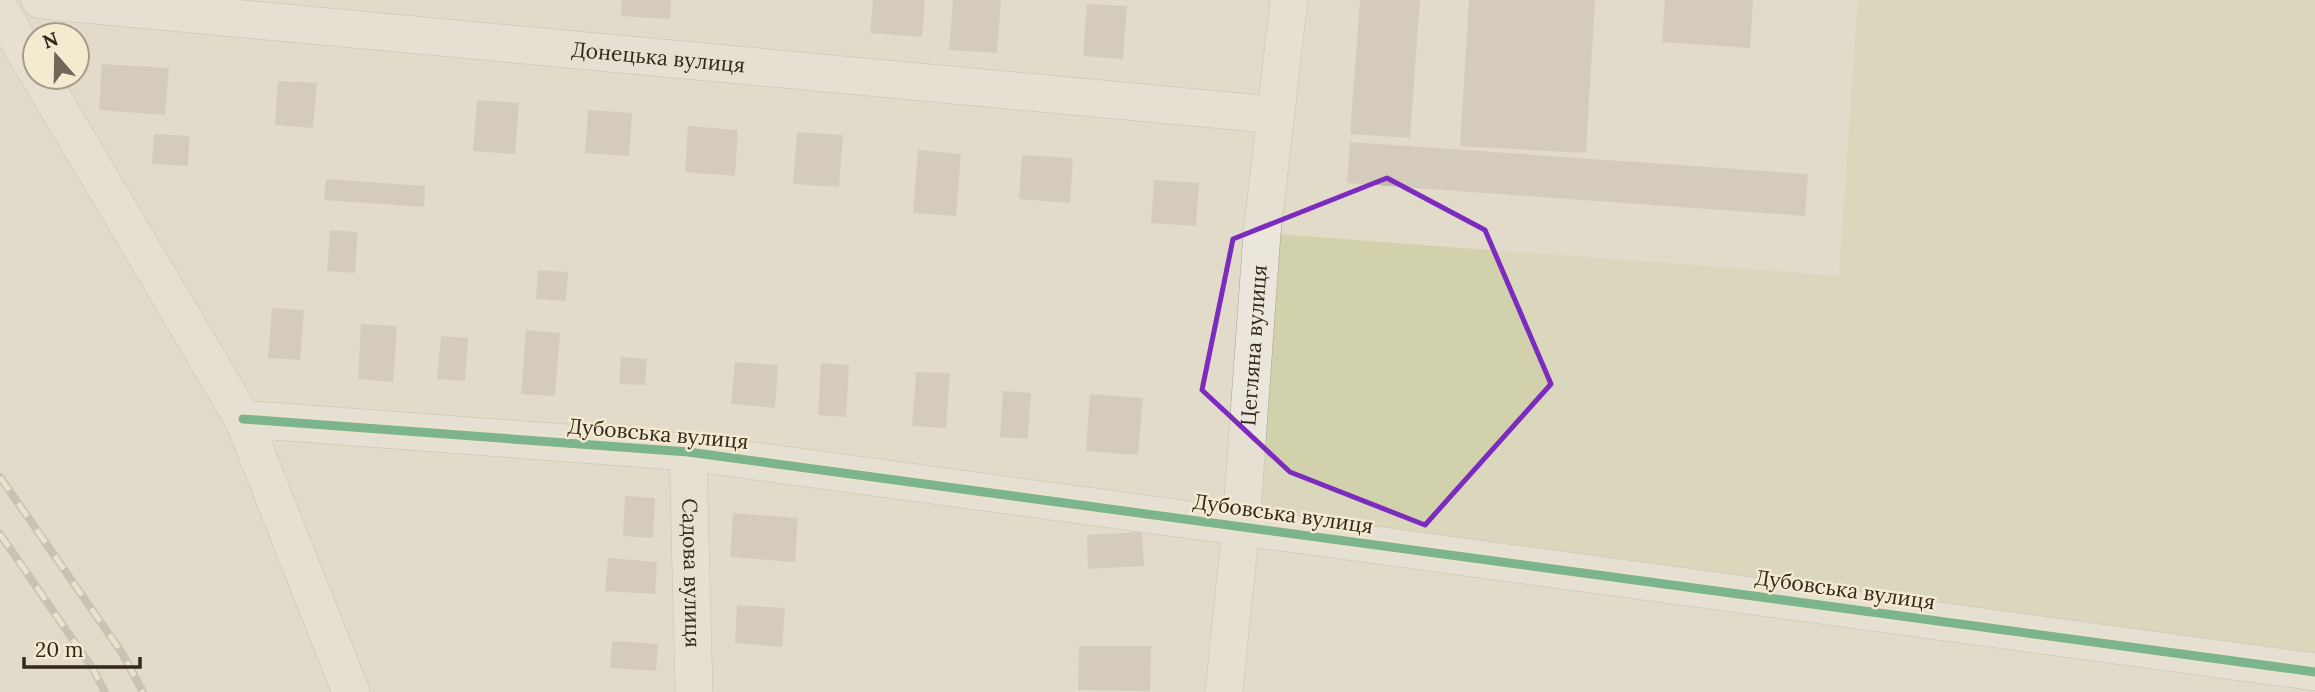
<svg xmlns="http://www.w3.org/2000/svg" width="2315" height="692" font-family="Lora,serif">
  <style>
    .green { fill: #d1d2ac }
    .building { fill: #c6b9ab }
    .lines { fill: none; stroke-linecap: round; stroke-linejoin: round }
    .minor-casing { stroke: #a7a094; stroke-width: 38 }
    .minor { stroke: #eae6db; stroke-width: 37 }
    .rail-casing { stroke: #a9a59c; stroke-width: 8 }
    .rail { stroke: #f4eacf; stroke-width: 5; stroke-dasharray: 16; stroke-linecap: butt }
    .cycleway-casing { stroke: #f4eacf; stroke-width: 13 }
    .cycleway { stroke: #00873e; stroke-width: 9 }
    .marked { fill: none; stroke: #7b2cbf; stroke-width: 5; stroke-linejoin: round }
    .labels { text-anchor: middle; stroke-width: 5; stroke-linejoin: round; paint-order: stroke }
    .street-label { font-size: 21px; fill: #34281c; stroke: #f4eacf }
  </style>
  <rect width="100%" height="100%" fill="#e2dbca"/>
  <path class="green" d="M1858 0H2315V672L1241 526 1262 233 1839 276Z"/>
  <path class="building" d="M622 0H671L670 19 621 16Z
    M873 0H925L922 37 870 33Z
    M953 0H1001L997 53 949 50Z
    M1360 0H1420L1410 138 1350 134Z
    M1469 0H1595L1586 153 1460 146Z
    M1665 0H1753L1750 48 1662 42Z
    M1087 4 1127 6 1123 59 1083 56Z
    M102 64 169 68 165 115 99 110Z
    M278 81 317 83 313 128 275 125Z
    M477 100 519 103 515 154 473 151Z
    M588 110 632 113 629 156 585 153Z
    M688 126 738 130 735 176 685 172Z
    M797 132 843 135 839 187 793 184Z
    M154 134 190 136 188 166 152 164Z
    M1350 142 1808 174 1805 216 1347 183Z
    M918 150 961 154 956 216 913 213Z
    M1022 155 1073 158 1070 203 1019 199Z
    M326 179 425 186 424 207 324 200Z
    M1154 180 1199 183 1196 226 1151 223Z
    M330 230 358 232 355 273 327 271Z
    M538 270 568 272 566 301 536 299Z
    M272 308 304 310 300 360 268 358Z
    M361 324 397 326 393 382 358 379Z
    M526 330 560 333 555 396 521 394Z
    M441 336 468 338 465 381 437 379Z
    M621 357 647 359 645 385 619 384Z
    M735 362 778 365 775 408 731 404Z
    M821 363 849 365 846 417 818 415Z
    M916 372 950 373 946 428 912 426Z
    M1003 391 1031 393 1028 439 1000 437Z
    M1090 394 1143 398 1138 455 1086 451Z
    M625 496 655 498 653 538 623 536Z
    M733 513 798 518 795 562 730 557Z
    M1142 532 1144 566 1088 569 1087 535Z
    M608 558 657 562 655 594 605 591Z
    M737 605 785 608 782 647 735 643Z
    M612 641 658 644 656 671 610 668Z
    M1079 646H1151L1150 691 1078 690Z"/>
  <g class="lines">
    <defs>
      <g id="minor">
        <path id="s1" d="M40 0 1275 115"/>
        <path d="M0 10 35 69"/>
        <path d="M40 77 243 419 351 692"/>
        <path d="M243 419 688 452 2315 672"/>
        <path id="s2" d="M688 452 694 692"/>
        <path id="s3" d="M1224 692 1241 526 1262 233 1289 0"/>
      </g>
    </defs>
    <use href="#minor" class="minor-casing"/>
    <use href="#minor" class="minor"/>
    <defs>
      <path id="rail" d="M0 477 122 653 143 692
        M0 534 93 669 105 692"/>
    </defs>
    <use href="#rail" class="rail-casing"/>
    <use href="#rail" class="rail"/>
    <defs>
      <path id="cycleway" d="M243 419 688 452 2315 672"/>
    </defs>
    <use href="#cycleway" class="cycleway-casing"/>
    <use href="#cycleway" class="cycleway"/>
  </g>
  <path d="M0 0H2315V692H0ZM1387 178 1485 230 1551 384 1425 525 1290 472 1202 390 1233 239Z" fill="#e2dbca" fill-opacity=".55" fill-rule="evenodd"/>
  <path class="marked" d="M1387 178 1485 230 1551 384 1425 525 1290 472 1202 390 1233 239Z"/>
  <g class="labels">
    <g class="street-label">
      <text dy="7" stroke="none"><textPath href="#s1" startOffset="621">Донецька вулиця</textPath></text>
      <text dy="7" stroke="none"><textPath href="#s3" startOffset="348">Цегляна вулиця</textPath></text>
      <text transform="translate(658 434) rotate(5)" y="7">Дубовська вулиця</text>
      <text transform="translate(1283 514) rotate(8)" y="7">Дубовська вулиця</text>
      <text dy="7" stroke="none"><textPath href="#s2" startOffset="121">Садова вулиця</textPath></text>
      <text transform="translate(1845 590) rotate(8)" y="7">Дубовська вулиця</text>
    </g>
  </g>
  <g transform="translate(56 56) rotate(340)"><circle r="33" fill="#f4eacf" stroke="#a79c87" stroke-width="2"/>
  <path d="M0-5L12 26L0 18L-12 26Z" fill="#716759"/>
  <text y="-10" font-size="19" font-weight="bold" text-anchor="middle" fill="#34281c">N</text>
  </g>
  <path d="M24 657v10h116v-10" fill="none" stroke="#34281c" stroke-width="3.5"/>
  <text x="35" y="657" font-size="21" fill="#34281c" stroke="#f4eacf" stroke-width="5" paint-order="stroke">20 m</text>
</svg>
